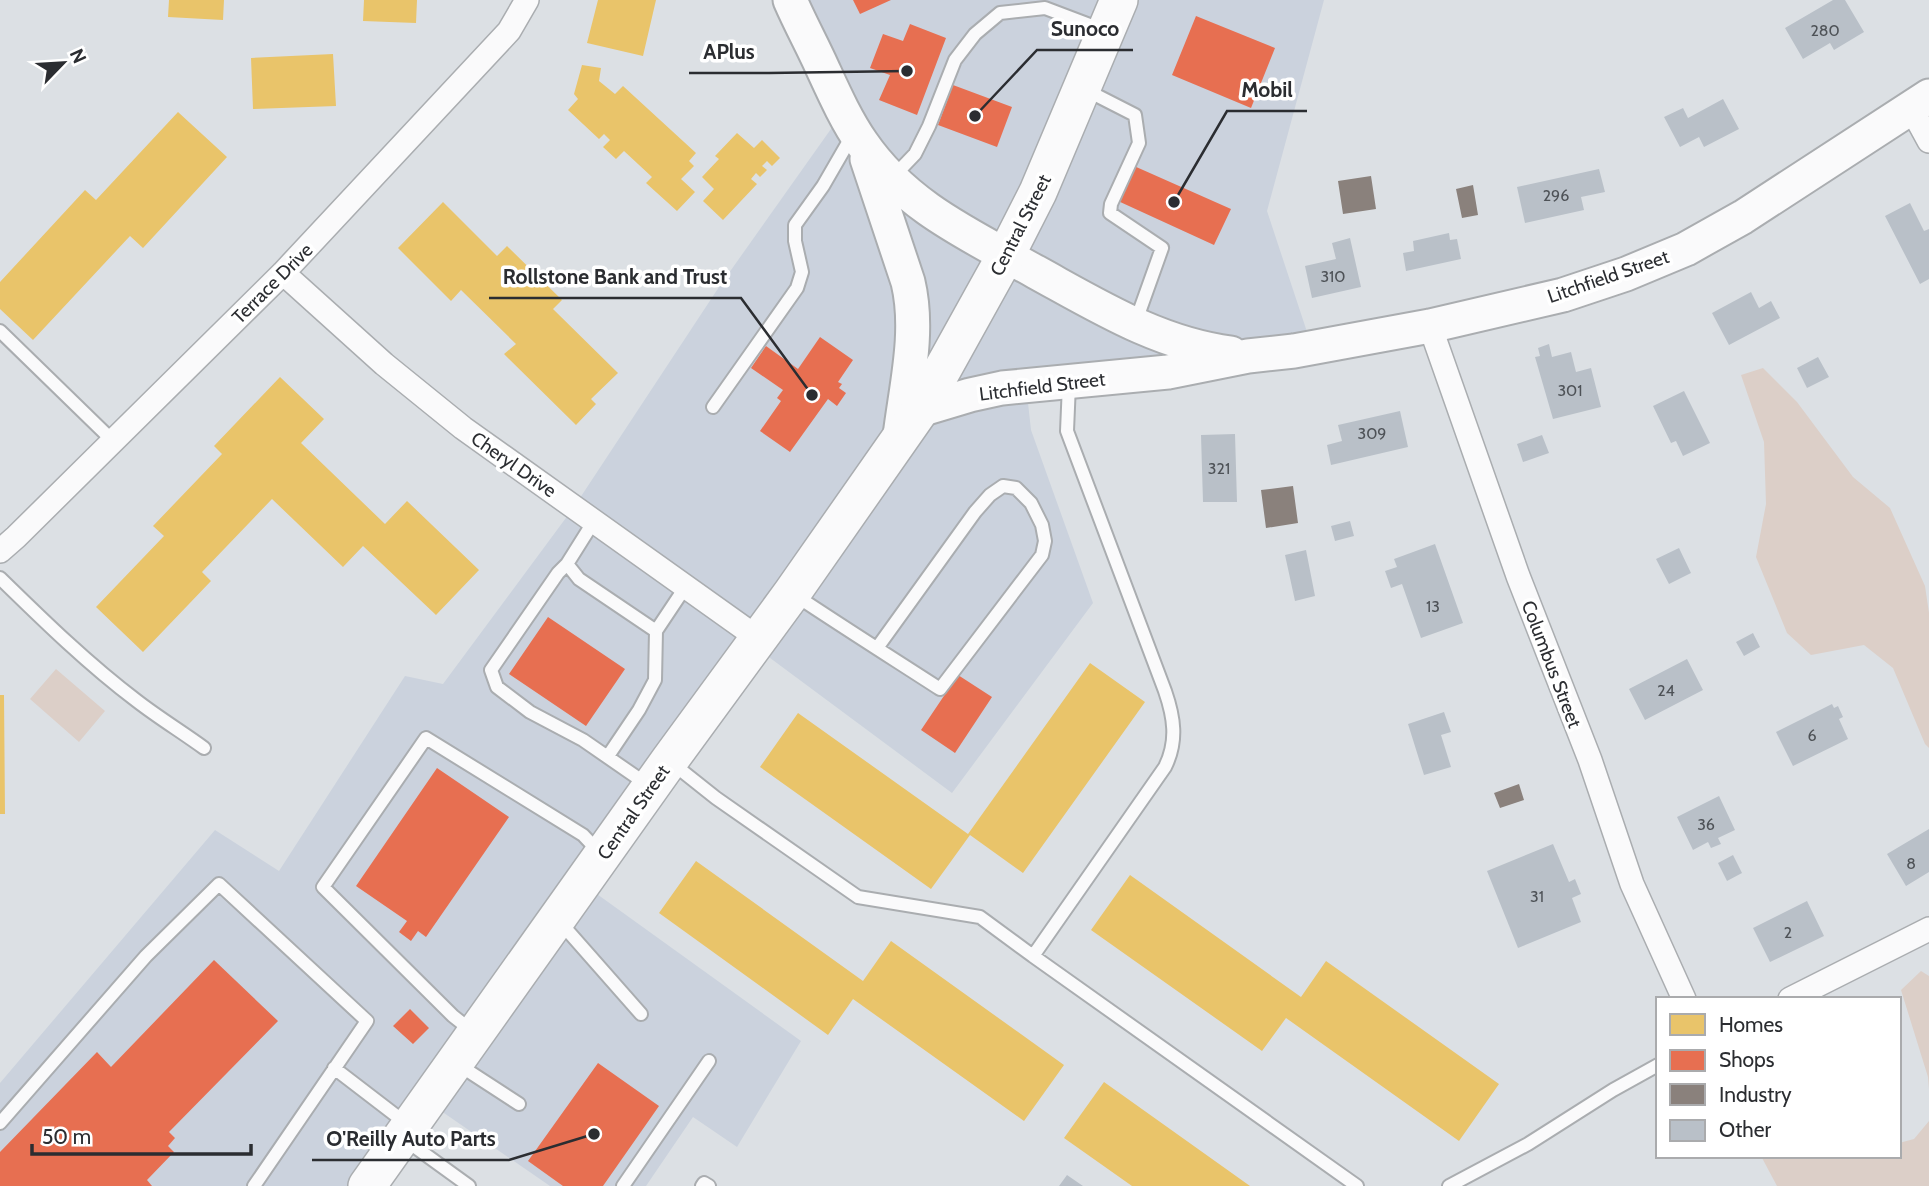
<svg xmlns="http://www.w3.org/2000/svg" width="1929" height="1186" font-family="Cabin,sans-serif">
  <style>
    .built { fill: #cbd2dd }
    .green { fill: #dccfc8 }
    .homes { fill: #e9c46a }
    .shops { fill: #e76f51 }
    .industry { fill: #8a817c }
    .building { fill: #b9c0c8 }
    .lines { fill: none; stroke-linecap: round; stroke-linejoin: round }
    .service-casing { stroke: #aaadb0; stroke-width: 16 }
    .minor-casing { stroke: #aaadb0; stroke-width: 26 }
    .secondary-casing { stroke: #aaadb0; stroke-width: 37 }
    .primary-casing { stroke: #aaadb0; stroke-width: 40 }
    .service { stroke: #fafafb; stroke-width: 12 }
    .minor { stroke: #fafafb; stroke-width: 23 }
    .secondary { stroke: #fafafb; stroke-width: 33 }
    .primary { stroke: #fafafb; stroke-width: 37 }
    .labels { text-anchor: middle; stroke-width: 7; stroke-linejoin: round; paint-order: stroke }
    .number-label { font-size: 16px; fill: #4e5257 }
    .street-label { font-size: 19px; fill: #2b2d31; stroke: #fff }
    .leader { fill: none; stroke: #2b2d31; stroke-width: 2.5 }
    .callout-dot { fill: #2b2d31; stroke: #fff; stroke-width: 2.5 }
    .callout-label { font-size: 21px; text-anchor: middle; font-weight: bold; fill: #2b2d31; stroke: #fff; stroke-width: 7; stroke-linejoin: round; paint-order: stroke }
  </style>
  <rect width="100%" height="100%" fill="#dce0e4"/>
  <path class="built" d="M790 0H1324L1267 211 1312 347 1026 385 1031 430 1093 603 952 793 754 646 583 884 801 1041 737 1147 693 1117 646 1186H550L428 1102 367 1186H0V1083L215 830 279 871 405 676 443 684 574 507 719 287 843 112Z"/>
  <path class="green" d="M1763 368 1797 402 1853 477 1890 508 1925 586 1929 613V748L1925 744 1893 668 1864 645 1811 655 1787 633 1756 557 1766 504 1764 442 1741 375Z
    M56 669 105 711 79 742 30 699Z
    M1921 971 1929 976V1089L1928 1077 1901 990Z
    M1929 1121V1186H1777L1761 1156H1899V1143L1914 1139Z"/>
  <path class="homes" d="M169 0H224L223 20 168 17Z
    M364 0H417L416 23 363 21Z
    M598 0H656L643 56 587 43Z
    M333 54 336 106 253 109 251 58Z
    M582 65 601 68 599 81 615 94 623 86 696 153 689 161 694 166 681 179 695 192 677 211 646 183 652 177 624 151 616 159 603 147 610 140 604 134 599 139 568 110 578 99 574 94Z
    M178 112 227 157 143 248 130 236 33 340 0 309V282L85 190 96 200Z
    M737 133 754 148 762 140 780 158 772 166 767 161 762 166 767 170 760 177 756 173 751 179 757 184 723 220 703 201 714 189 702 177 719 159 715 156Z
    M443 202 497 256 507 246 562 300 553 309 618 373 591 399 596 404 576 425 504 354 516 344 461 290 451 301 398 248Z
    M280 377 324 419 301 443 385 524 407 501 479 570 436 615 363 546 343 567 272 499 202 572 211 581 143 652 96 607 164 536 153 526 222 454 214 446Z
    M1090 663 1145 702 1023 873 970 835 931 889 760 767 798 713 968 834Z
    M0 695H4L5 814H0Z
    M696 861 863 981 891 941 1064 1065 1024 1121 853 999 828 1035 659 913Z
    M1130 875 1301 997 1326 961 1499 1084 1459 1141 1286 1018 1262 1051 1091 930Z
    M1104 1082 1250 1186H1132L1064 1138Z"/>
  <path class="shops" d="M853 0H891L860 14Z
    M1196 16 1275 48 1251 108 1172 75Z
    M910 24 946 38 917 115 879 100 890 75 870 68 883 34 903 41Z
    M953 85 1012 107 997 147 938 125Z
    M1134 166 1231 209 1214 245 1118 201Z
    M820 337 853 360 838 382 842 384 839 388 846 393 837 406 828 399 790 452 760 431 781 401 777 398 783 390 751 368 766 346 798 369Z
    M548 617 625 669 586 726 509 674Z
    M958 675 992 697 955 753 921 730Z
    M437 768 509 817 426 937 418 931 411 941 399 932 407 921 356 886Z
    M214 960 278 1021 169 1132 175 1138 168 1146 174 1152 147 1180 152 1186H0V1152L97 1052 111 1067Z
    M410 1009 429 1028 413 1044 393 1026Z
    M598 1063 659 1106 603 1186H563L528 1161Z"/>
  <path class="industry" d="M1371 176 1376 209 1343 214 1338 181Z
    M1473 185 1478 215 1462 218 1456 189Z
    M1293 486 1298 523 1266 528 1261 490Z
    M1519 784 1524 800 1500 808 1494 793Z"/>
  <path class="building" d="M1833 0H1845L1864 32 1834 50 1830 43 1803 59 1785 28Z
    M1723 99 1739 129 1704 147 1699 137 1680 147 1664 117 1683 108 1688 118Z
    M1599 169 1605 192 1581 197 1584 210 1525 223 1517 187Z
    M1910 203 1924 231 1929 229V279L1920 284 1885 216Z
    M1449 233 1450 240 1457 239 1461 259 1406 271 1403 253 1414 251 1413 241Z
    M1350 238 1361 287 1312 298 1305 266 1336 259 1332 243Z
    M1751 292 1759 308 1771 301 1780 318 1729 345 1712 313Z
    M1549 344 1552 357 1571 352 1576 372 1591 368 1601 407 1553 419 1535 357 1540 356 1538 348Z
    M1818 357 1829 377 1807 388 1797 368Z
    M1684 391 1710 443 1683 456 1676 441 1671 443 1653 406Z
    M1400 411 1408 447 1331 465 1327 445 1342 441 1338 425Z
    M1235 434 1237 502H1203L1201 435Z
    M1542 435 1549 453 1523 462 1517 444Z
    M1350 521 1354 536 1335 541 1331 526Z
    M1435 544 1463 623 1421 638 1402 584 1391 588 1385 571 1397 567 1394 559Z
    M1679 548 1691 573 1669 584 1656 559Z
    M1306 550 1315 596 1295 601 1285 555Z
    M1753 633 1760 647 1744 656 1736 642Z
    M1687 659 1703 690 1645 720 1629 689Z
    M1832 704 1834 708 1838 706 1843 717 1839 719 1848 739 1793 766 1776 732Z
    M1444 712 1451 732 1441 735 1451 767 1424 775 1408 724Z
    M1719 796 1735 830 1718 838 1721 844 1711 848 1708 842 1693 850 1677 817Z
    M1929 829V872L1906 886 1887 854Z
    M1553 844 1569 882 1575 879 1581 894 1572 898 1581 922 1518 948 1487 871Z
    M1733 855 1742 873 1727 881 1718 863Z
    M1807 901 1824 936 1770 962 1753 928Z
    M1067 1175 1083 1186H1059Z"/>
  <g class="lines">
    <defs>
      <path id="service" d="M1086 90 1135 115 1139 143 1111 204 1110 213 1162 248 1136 321
        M892 178 915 154 929 126 955 60 975 34 1000 13 1045 8 1103 30
        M0 331 112 440
        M713 407 797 288 802 272 795 241V225L823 186 853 134
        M594 521 567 564 579 579 656 631 686 586
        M567 564 558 573 491 670 497 687 530 712 583 740 648 785
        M0 578C44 621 88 664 137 701 159 718 182 732 204 748
        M795 595C843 627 892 658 940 689L1042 555 1045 541 1042 525 1031 503 1016 488 1003 486 990 495 975 512 877 648
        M608 756 639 710 655 680 656 631
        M672 763 716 798 858 897 980 917 1033 956 1165 767C1178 741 1174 717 1165 691L1067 431 1069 384
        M560 922 641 1014
        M1033 956 1357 1186
        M472 1031 453 1016 323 887 426 738 583 835 600 853
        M459 1065 519 1104
        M334 1068 407 1124
        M0 1123 146 956 219 884 367 1021 254 1186
        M404 1139 469 1186
        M623 1186 709 1061
        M702 1186 704 1183 709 1186
        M1449 1186 1528 1144 1613 1090 1658 1065"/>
      <path id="minor" d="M1911 108 1929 141
        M283 273 384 364 463 428 759 639
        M1430 326 1518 576 1590 760 1632 884 1684 999
        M0 551 16 537 283 273 509 31 527 0
        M1790 999 1929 929"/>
      <path id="secondary" d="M790 0C800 23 812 45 822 67 834 93 846 120 862 143 906 207 970 235 1036 272 1098 306 1159 344 1231 353
        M867 159 908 282C920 332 906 386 900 436
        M920 410 970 395 1002 388 1168 372 1248 356 1294 351 1430 326 1563 295 1626 274 1686 249 1743 217 1929 96"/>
      <path id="primary" d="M367 1186 669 761 792 593 920 410 1006 255 1038 192 1119 0"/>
    </defs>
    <use href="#service" class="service-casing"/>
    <use href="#minor" class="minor-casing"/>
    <use href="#secondary" class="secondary-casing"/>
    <use href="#primary" class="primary-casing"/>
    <use href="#service" class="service"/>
    <use href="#minor" class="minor"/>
    <use href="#secondary" class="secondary"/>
    <use href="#primary" class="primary"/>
  </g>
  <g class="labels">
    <g class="number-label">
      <text x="1825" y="36">280</text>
      <text x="1556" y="201">296</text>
      <text x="1333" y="282">310</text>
      <text x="1570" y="396">301</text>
      <text x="1372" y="439">309</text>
      <text x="1219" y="474">321</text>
      <text x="1433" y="612">13</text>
      <text x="1666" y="696">24</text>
      <text x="1812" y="741">6</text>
      <text x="1706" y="830">36</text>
      <text x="1911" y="869">8</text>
      <text x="1537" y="902">31</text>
      <text x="1788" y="938">2</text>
    </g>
    <g class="street-label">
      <text transform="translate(1020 225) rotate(-63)" y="7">Central Street</text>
      <text transform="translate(1608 276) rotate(-19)" y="7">Litchfield Street</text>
      <text transform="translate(272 283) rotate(-45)" y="7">Terrace Drive</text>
      <text transform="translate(1042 386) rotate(-7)" y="7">Litchfield Street</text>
      <text transform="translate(514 464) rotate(35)" y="7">Cheryl Drive</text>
      <text transform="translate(1552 664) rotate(69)" y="7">Columbus Street</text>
      <text transform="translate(633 812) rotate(-55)" y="7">Central Street</text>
    </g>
  </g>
  <path class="leader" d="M975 116L1037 50H1133M907 71L769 73H689M1174 202L1227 111H1307M812 395L741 298H489M594 1134L509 1160H312"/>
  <g class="callout-dot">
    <circle cx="975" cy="116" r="7"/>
    <circle cx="907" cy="71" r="7"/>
    <circle cx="1174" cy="202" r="7"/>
    <circle cx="812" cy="395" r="7"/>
    <circle cx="594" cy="1134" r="7"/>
  </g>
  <g class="callout-label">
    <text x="1085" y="36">Sunoco</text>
    <text x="729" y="59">APlus</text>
    <text x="1267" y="97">Mobil</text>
    <text x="615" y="284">Rollstone Bank and Trust</text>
    <text x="411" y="1146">O'Reilly Auto Parts</text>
  </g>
  <rect x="1656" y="997" width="245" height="161" fill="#ffffff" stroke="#aaabad" stroke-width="2"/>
  <rect x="1670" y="1014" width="35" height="21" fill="#e9c46a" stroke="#aaabad" stroke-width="2"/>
  <text x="1719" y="1032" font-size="21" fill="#2b2d31">Homes</text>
  <rect x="1670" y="1050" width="35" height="21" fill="#e76f51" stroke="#aaabad" stroke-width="2"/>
  <text x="1719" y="1067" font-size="21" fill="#2b2d31">Shops</text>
  <rect x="1670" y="1084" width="35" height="21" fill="#8a817c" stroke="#aaabad" stroke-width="2"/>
  <text x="1719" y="1102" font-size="21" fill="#2b2d31">Industry</text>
  <rect x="1670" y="1120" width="35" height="21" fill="#b9c0c8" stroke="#aaabad" stroke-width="2"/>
  <text x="1719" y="1137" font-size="21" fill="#2b2d31">Other</text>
  <g transform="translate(63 63) rotate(65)" stroke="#ffffff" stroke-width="5" paint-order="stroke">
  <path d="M0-5L12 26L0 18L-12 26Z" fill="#2b2d31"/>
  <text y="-10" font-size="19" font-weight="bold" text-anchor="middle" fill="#2b2d31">N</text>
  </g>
  <path d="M32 1144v10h219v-10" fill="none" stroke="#2b2d31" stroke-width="3.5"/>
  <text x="42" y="1144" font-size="21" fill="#2b2d31" stroke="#ffffff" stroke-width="5" paint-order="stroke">50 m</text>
</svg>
